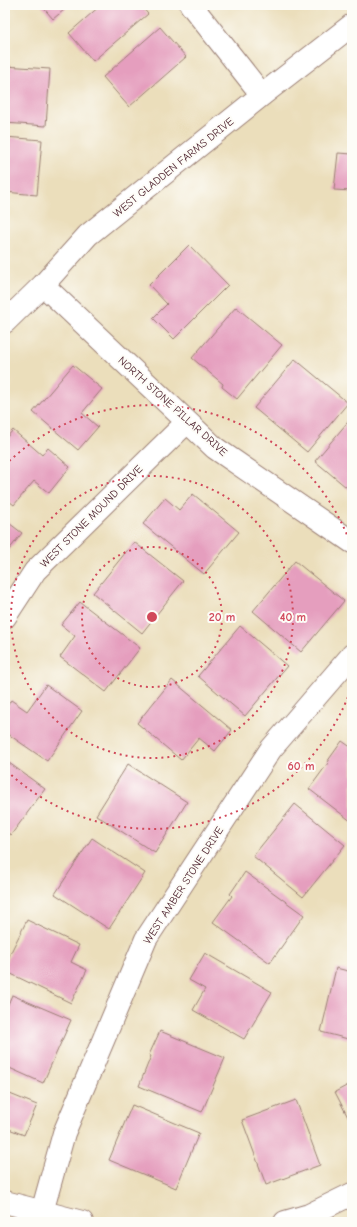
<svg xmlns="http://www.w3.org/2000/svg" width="357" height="1227" font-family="'Comic Neue',sans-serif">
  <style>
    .building { fill: #e59ebe }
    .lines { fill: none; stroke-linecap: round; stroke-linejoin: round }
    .minor-casing { stroke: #9a7e73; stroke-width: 24 }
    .minor { stroke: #fff; stroke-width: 22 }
    .ring { fill: none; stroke: #d1495b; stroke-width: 2; stroke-dasharray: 2 4 }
    .labels { text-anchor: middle; stroke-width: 4; stroke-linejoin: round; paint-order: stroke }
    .street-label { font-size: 11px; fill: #4a1f2b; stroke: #fdfcf7 }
    .centre { fill: #d1495b; stroke: #fdfcf7; stroke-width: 2 }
    .ring-label { font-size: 12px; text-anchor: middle; font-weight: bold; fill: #d1495b; stroke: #fdfcf7; stroke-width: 4; stroke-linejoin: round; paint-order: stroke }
  </style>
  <rect width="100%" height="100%" fill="#fdfcf7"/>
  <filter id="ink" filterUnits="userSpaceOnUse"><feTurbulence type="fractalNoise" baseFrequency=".025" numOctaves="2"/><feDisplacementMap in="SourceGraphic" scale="8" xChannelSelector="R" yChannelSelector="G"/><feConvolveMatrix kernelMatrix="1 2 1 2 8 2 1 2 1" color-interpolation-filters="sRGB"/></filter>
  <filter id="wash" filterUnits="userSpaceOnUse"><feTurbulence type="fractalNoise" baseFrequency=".012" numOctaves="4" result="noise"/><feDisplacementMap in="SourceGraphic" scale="16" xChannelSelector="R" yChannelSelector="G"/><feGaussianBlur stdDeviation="0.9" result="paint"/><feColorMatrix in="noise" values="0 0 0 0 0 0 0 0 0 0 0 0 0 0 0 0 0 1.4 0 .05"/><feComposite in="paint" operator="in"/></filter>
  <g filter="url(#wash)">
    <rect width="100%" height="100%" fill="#ebdebb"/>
    <g id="blocks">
      <path class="building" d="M41 5H70L53 19Z
        M101 5H140L148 14 93 61 69 33Z
        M160 27 186 57 129 107 103 77Z
        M5 66 50 69 46 126 5 123Z
        M5 137 42 140 37 195 5 192Z
        M338 153 352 154V191L334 190Z
        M189 245 228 285 174 339 153 318 167 304 149 285Z
        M236 307 282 345 237 399 222 387 223 384 192 358Z
        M295 359 348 403 307 452 254 408Z
        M73 365 102 389 82 413 98 427 78 450 33 412Z
        M352 417V492L315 461Z
        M13 430 42 455 48 448 70 467 49 493 34 481 14 505 5 498V439Z
        M193 494 239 532 204 574 143 524 165 498 179 510Z
        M5 520 22 533 5 555Z
        M134 542 183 581 142 633 93 593Z
        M295 561 344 601 301 652 253 611Z
        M80 602 140 648 106 692 60 657 75 636 61 625Z
        M240 626 287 666 245 716 198 676Z
        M172 680 232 730 215 751 199 738 181 760 137 723Z
        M46 685 82 711 47 761 5 732V709L11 700 27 711Z
        M342 741 352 748V822L309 789 328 763 327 762Z
        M5 760 45 789 11 835 5 831Z
        M128 764 187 802 155 853 96 815Z
        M295 804 345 845 303 897 253 856Z
        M92 838 145 873 109 929 55 894Z
        M245 872 304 915 270 963 213 922 232 896 230 894Z
        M27 920 79 945 71 962 87 970 71 1003 5 971V964Z
        M205 953 272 992 244 1039 193 1010 205 989 189 980Z
        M336 968 352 972V1040L321 1032Z
        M12 995 71 1020 43 1083 5 1066V1011Z
        M160 1031 225 1058 202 1112 139 1086 151 1056 149 1055Z
        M352 1083V1125L335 1092Z
        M5 1092 37 1105 24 1135 9 1129 5 1139Z
        M296 1100 320 1165 266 1185 242 1120Z
        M132 1105 199 1133 176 1188 109 1160Z"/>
    </g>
  </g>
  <g filter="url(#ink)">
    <use href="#blocks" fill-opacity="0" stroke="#9a7e73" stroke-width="1"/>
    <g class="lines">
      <defs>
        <path id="minor" d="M191 5 262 95
          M43 285 215 448 352 542
          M5 322 43 285 88 235 262 95 352 25
          M5 617 35 571 187 422
          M5 1202 82 1222
          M42 1212 64 1133 146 939 271 749 352 655
          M285 1222 309 1215 352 1194"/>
      </defs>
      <use href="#minor" class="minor-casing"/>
      <use href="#minor" class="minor"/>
    </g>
  </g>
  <g class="ring">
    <circle cx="152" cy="617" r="70"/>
    <circle cx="152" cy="617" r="141"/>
    <path d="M352 686A211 211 0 0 1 5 769M5 465A211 211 0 0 1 352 548"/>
  </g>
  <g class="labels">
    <g class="street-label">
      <text transform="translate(173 167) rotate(-39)" y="4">WEST GLADDEN FARMS DRIVE</text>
      <text transform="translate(173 406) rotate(42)" y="4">NORTH STONE PILLAR DRIVE</text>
      <text transform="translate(91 516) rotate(-45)" y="4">WEST STONE MOUND DRIVE</text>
      <text transform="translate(183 885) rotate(-57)" y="4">WEST AMBER STONE DRIVE</text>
    </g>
  </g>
  <circle cx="152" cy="617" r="6" class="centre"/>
  <g class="ring-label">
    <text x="222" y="621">20 m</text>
    <text x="293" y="621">40 m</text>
    <text x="301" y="770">60 m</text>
  </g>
  <rect width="357" height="1227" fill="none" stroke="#fdfcf7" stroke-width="20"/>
</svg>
